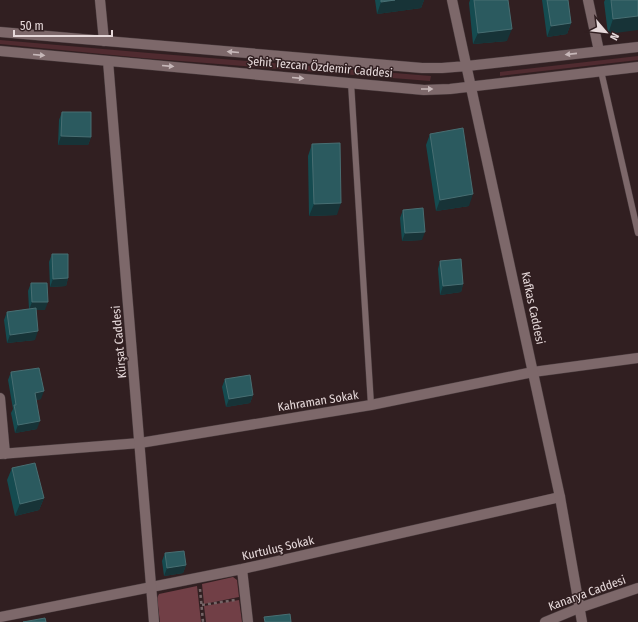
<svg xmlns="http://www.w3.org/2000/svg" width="638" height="622" font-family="'Fira Sans Condensed',sans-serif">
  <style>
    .green { fill: #502b30 }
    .forest { fill: #713f46 }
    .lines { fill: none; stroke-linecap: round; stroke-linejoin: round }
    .service-casing { stroke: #493b3d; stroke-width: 7 }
    .minor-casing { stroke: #493b3d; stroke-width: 11 }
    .tertiary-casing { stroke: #493b3d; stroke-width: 11 }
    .path { stroke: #756567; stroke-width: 2.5; stroke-dasharray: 3 3; stroke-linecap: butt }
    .service { stroke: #7d686a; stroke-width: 6 }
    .minor { stroke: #7d686a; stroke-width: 10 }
    .tertiary { stroke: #7d686a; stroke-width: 10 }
    .wall { fill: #154b50 }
    .shaded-wall { fill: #173337 }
    .building { fill: #2b5a5f; stroke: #486e72 }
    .oneway { fill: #c6b7b8 }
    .labels { text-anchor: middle; stroke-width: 3; stroke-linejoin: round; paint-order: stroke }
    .street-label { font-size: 12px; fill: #e6d9da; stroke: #311f21 }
  </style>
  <rect width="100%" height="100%" fill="#311f21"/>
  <path class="green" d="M0 40 149 53 431 76 430 81 143 58 0 44Z
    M638 56V60L500 76V72Z"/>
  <path class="forest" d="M233 577 237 580 239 597 204 604 202 584Z
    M197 586 201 622H160L157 598 159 594Z
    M239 600 242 622H206L204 606Z"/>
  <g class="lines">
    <defs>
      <path id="service" d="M601 71 638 233
        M351 83 371 405"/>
      <path id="minor" d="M100 0 104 41
        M588 0 599 51
        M0 398 5 454
        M0 454 140 443 371 405 533 372 638 358
        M242 569 248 622
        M0 617 242 569 560 497"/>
      <path id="tertiary" d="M452 0 560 497 582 622
        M0 32 422 68H442L467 66 638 47
        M0 51 424 90 450 89 638 67
        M108 61 154 622
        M545 622 579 608 638 588"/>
    </defs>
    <use href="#service" class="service-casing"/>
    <use href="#minor" class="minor-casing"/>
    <use href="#tertiary" class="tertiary-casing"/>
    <path class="path" d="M200 589 203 622
      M202 605 235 600"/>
    <use href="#service" class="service"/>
    <use href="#minor" class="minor"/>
    <use href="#tertiary" class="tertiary"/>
  </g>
  <path class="wall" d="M375 0H424L421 8 377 14Z
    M470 0H508L507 41 473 44 469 3Z
    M542 0H568L571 23 567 34 547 37Z
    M605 0H638L608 34 604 2Z
    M62 112 91 137 88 145H58L59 120Z
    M430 134 469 206 436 211 426 145Z
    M312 144 337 215 309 216 308 156Z
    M403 210 422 240 402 241 400 218Z
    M52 254 68 278 66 286 50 287 49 262Z
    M440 261 463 284 461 292 440 295 438 269Z
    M31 283 45 310H36L35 340 7 343 4 320 7 312 29 309 28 291Z
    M11 372 41 399 36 400 37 429 15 433 11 413 13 409 8 380Z
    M225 379 253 395 250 403 226 407 222 387Z
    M12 468 44 498 39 510 15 516 7 480Z
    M165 553 186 565 183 573 164 576 162 561Z"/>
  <path class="shaded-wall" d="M395 0H424L421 8 377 14 381 2Z
    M638 16V30L608 34 613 19Z
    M571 23 567 34 547 37 551 26Z
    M512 29 507 41 473 44 478 33Z
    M61 136 91 137 88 145H58Z
    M473 194 469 206 436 211 440 200Z
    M341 203 337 215 309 216 314 204Z
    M425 232 422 240 402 241 405 233Z
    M68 278 66 286 50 287 53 279Z
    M463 284 461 292 440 295 443 286Z
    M32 302H48L45 310H29Z
    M38 331 35 340 7 343 10 335Z
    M44 391 41 399 32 401 35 393Z
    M253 395 250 403 226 407 229 399Z
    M40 421 37 429 15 433 18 425Z
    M44 498 39 510 15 516 20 504Z
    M186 565 183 573 164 576 167 568Z"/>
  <path class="building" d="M381 0H395L381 2Z
    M474 0H508L512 29 478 33Z
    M547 0H568L571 23 551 26Z
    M611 0H638V16L613 19Z
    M62 112H91V137L61 136Z
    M463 128 473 194 440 200 430 134Z
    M340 143 341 203 314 204 312 144Z
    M423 208 425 232 405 233 403 210Z
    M52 254H68V278L53 279Z
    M461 259 463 284 443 286 440 261Z
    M31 283H47L48 302H32Z
    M36 308 38 331 10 335 7 312Z
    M39 368 44 391 35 393 40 421 18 425 14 405H16L11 372Z
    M250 375 253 395 229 399 225 379Z
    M35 463 44 498 20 504 12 468Z
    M184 551 186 565 167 568 165 553Z
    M290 614 291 622H265L264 617Z
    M45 618 46 622H23Z"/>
  <defs><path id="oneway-solid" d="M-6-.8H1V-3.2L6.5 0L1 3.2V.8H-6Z"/></defs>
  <g class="oneway">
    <use href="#oneway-solid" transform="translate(233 52) rotate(-175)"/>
    <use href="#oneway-solid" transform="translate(571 54) rotate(174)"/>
    <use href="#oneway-solid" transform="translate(39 55) rotate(5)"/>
    <use href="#oneway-solid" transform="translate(168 66) rotate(5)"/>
    <use href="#oneway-solid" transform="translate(298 78) rotate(5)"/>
    <use href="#oneway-solid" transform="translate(427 89)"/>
  </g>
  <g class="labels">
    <g class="street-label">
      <text transform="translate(320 67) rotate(5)" y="4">Şehit Tezcan Özdemir Caddesi</text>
      <text transform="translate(533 308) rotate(78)" y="4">Kafkas Caddesi</text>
      <text transform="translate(119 342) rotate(-95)" y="4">Kürşat Caddesi</text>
      <text transform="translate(318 401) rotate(-9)" y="4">Kahraman Sokak</text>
      <text transform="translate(278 548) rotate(-13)" y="4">Kurtuluş Sokak</text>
      <text transform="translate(587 593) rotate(-20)" y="4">Kanarya Caddesi</text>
    </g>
  </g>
  <g transform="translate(606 32) rotate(118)" stroke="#311f21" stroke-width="3" paint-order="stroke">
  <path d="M0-3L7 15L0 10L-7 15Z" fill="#e6d9da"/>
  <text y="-6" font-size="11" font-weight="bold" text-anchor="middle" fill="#e6d9da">N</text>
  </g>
  <path d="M14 30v6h98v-6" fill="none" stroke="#e6d9da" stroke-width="2"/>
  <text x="20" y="30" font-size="12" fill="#e6d9da" stroke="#311f21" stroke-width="3" paint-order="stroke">50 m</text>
</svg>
